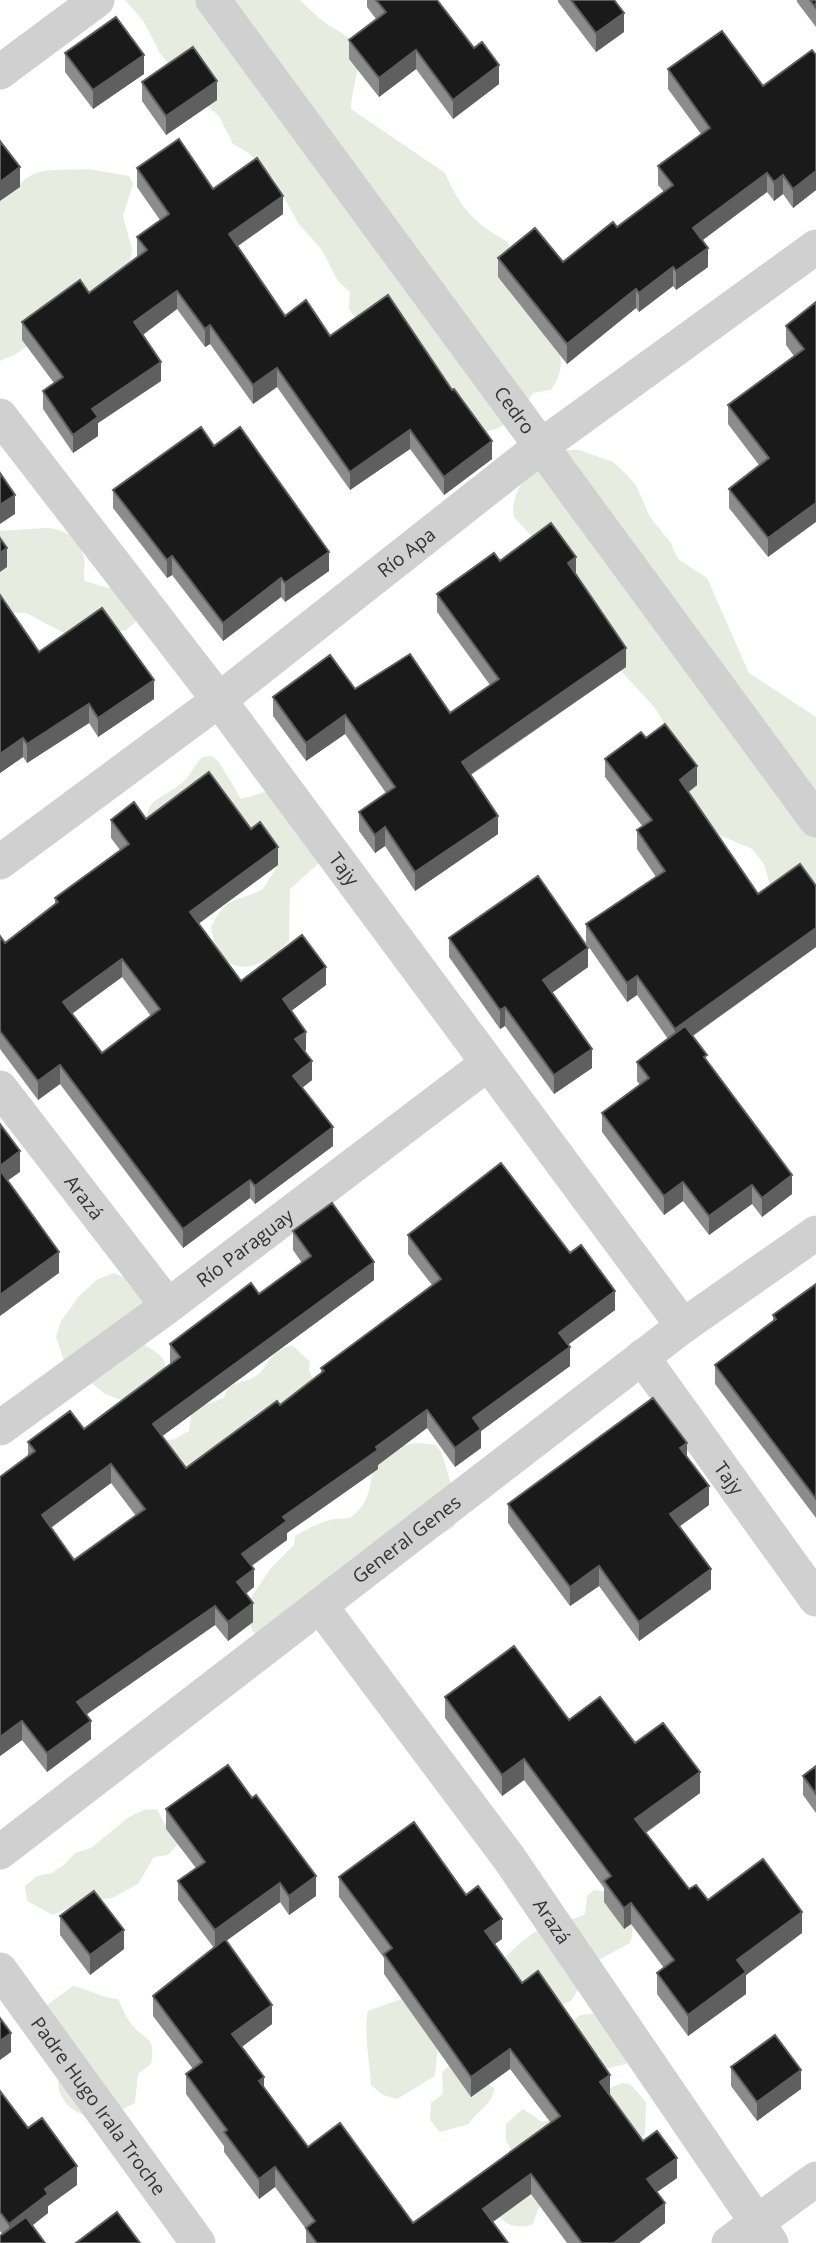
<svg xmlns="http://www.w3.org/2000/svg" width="816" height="2243" font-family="'Open Sans',sans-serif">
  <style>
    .green { fill: #e6ecdf }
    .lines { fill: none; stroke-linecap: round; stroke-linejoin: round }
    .minor { stroke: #d0d0d0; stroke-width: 35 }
    .wall { fill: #8c8c8c; fill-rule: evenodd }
    .shaded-wall { fill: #5f5f5f }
    .building { fill: #1a1a1a; stroke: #5f5f5f; stroke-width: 2; fill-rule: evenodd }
    .labels { text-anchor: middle; stroke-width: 7; stroke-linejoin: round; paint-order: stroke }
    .street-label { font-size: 19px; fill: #333; stroke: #fff }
  </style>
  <rect width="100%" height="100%" fill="#fff"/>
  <path class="green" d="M125 0H300C308 7 316 16 324 22 340 33 358 38 358 61 358 77 351 92 351 109L445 173C460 208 476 225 508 242 512 258 515 275 521 290 537 324 580 349 551 390L533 393C520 413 506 430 482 432L361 325 349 309 350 292 338 281 322 250 298 223 274 179 249 153 233 144 219 116 193 94 160 53 144 22Z
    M89 169 129 176 133 184 123 216 132 249 129 273 16 354 0 361V198C14 192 20 181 32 175 47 167 71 171 89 169Z
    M561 450H579L613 462 625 473 636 485 650 517 671 543 678 559 707 578 749 673 816 717V930L773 897 764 864 752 849 689 822 672 738 656 709 621 671 559 566 514 517C509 484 538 468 561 450Z
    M46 528C64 528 80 539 84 558 86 567 82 573 85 581L108 588 123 586 139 619 126 630 74 638 26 613 0 612V531Z
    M212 756 219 762 241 799 265 792 288 802 320 862 290 889 289 941C259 973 221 982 211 928 225 894 238 903 263 889L278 865 147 834C143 797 158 802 182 783 191 776 194 764 203 757Z
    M114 1273 129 1280 145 1298 142 1343C154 1352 170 1356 164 1374L121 1400 105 1394 64 1361 56 1337 61 1321 80 1295 98 1279Z
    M292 1345 310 1362 309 1370 316 1386 200 1480 149 1443 175 1439 189 1431 191 1415 202 1406 224 1398C228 1380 241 1385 254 1377 269 1370 264 1354 292 1345Z
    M420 1443 435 1445 441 1451 460 1513 454 1527 258 1636 252 1630 246 1605 271 1568 294 1545 295 1536C308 1529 321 1521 335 1519 343 1518 349 1520 355 1514 387 1485 350 1449 420 1443Z
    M157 1809 164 1823 178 1830 177 1845 168 1855 154 1857 138 1884 112 1898 81 1902 53 1915 27 1901 25 1886 37 1876 52 1873 65 1864 75 1853 91 1848 129 1817 143 1810Z
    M594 1890C622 1892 639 1917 630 1943L595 1962 571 2001 542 2012 504 1959C516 1945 541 1925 558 1921 569 1919 575 1920 585 1914L587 1896Z
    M73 1986C89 1989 101 1998 118 1999 122 2007 126 2018 132 2025 146 2042 156 2035 151 2064L138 2074 135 2103C109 2117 75 2126 60 2093 57 2086 60 2078 56 2072 45 2056 31 2046 25 2027L38 2004 47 2005Z
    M414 1994 438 2045 435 2076 397 2099 383 2095 371 2085C370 2063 363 2030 368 2011Z
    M598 2013 627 2057 626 2064 604 2069 599 2055H592L569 2024 580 2015Z
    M454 2061 494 2088C493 2105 477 2110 469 2124L440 2132 430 2120 431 2103 443 2094 442 2072Z
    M622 2083 630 2084 646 2102 645 2134 640 2139 593 2124 608 2089Z
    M523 2109 542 2122 557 2118 544 2204 538 2209 533 2224C520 2229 507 2227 499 2216L512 2152 506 2140V2124Z"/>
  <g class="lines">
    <g class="minor">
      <path id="s1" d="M213 0 816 820"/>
      <path d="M0 72 97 0"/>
      <path id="s2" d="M0 416 219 700 683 1326"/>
      <path id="s3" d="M0 862 219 700 540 447 816 247"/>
      <path id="s4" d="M0 1088 168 1306"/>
      <path id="s5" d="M642 1357 816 1599"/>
      <path id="s6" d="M0 1428 168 1306 487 1064"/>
      <path id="s7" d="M321 1607 509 1858 771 2243"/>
      <path id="s8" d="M0 1852 683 1326 816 1233"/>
      <path id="s9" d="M0 1970 198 2243"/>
      <path d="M729 2243 816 2179"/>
    </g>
  </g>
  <path class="wall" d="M367 0H437L499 84 453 119 416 69 379 97 349 59V40L376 19 367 7Z
    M558 0H614L624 32 596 52 558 2Z
    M797 0H816V27L797 2Z
    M65 53 144 74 93 109 65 72Z
    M816 55V190L793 208 783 194 774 201 767 192 703 240 708 267 676 290 673 286 639 312 636 308 567 364 498 277V258L563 262 617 227 664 192 658 185V166L701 134 668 89V69L763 86Z
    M142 82 217 100 166 135 142 101Z
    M137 168 213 189 283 214 238 246 285 316 330 336 492 459 444 495 410 449 350 490 277 387 253 404 210 344 205 347 177 309 143 335 161 381 98 423V436L73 453 43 409V391L54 383 22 340V322L89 293 138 257 137 255V237L160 220 137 187Z
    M816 302 768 557 729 508V489L759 465 728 424V405L794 356 786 345V326Z
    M214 446 329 571 285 602 281 597 223 641 172 575 167 578 113 508V490Z
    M500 561 576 575 626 667 471 775 498 834 415 891 385 846 375 853 359 831V812L386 793 345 734 306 761 273 716V697L355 689 450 713 490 685 437 612V594Z
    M0 595 39 652 154 699 98 737 89 723 27 763 23 757 0 773Z
    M646 738 697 785 689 792 758 894 816 886V947L693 1036 707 1060 792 1194 762 1217 752 1204 709 1235 683 1201 664 1215 602 1132V1113L640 1085 637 1081V1062L668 1039 637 995 627 1002 586 943V924L656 877 637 849V830L643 827 605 777V759Z
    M146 819 278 865 198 924 241 981 326 985 291 1011 306 1050 304 1051 312 1080 302 1088 333 1146 255 1204 250 1198 183 1248 60 1084 38 1100 0 1049V936L5 943 55 904V898L120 850 111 838V820ZM122 977 151 1016 102 1053 72 1014Z
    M449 938 588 967 552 993 592 1068 554 1094 505 1026 500 1029 449 957Z
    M293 1231 374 1280 162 1436 186 1468 280 1405 321 1374V1368L432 1285 408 1254V1235L570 1253 615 1310 568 1345 570 1366 481 1431V1448L455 1467 427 1428 378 1465V1469L287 1533V1540L252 1566 254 1587 246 1594 253 1622 228 1641 215 1625 87 1714 91 1739 47 1772 22 1740 0 1756V1477L28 1456V1442L84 1429 171 1364 170 1362V1344L259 1294 302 1263 293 1250ZM111 1483 136 1516 74 1560 51 1528Z
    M816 1284V1518L715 1384V1365L773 1321V1315Z
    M687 1457 709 1505 679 1527 711 1589 639 1641 599 1586 570 1606 508 1523V1504Z
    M445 1697 569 1720 635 1743 700 1793 646 1833 689 1889 708 1900 802 1933 746 1975V1994L688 2036 657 1994V1973L664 1968 631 1924 624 1929 604 1902V1888L524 1780 502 1796 445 1718Z
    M816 1766V1813L803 1795V1776Z
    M166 1809 316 1896 289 1915 280 1902 226 1941 272 2024 242 2047 264 2087 308 2147 413 2223 551 2123 510 2069 471 2097 384 1974V1958L339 1897V1877L466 1895 502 1939 495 1944 522 1983 610 2095 643 2141 677 2178 657 2192 665 2223 639 2243H567L531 2194 493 2222 508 2243H306V2229L275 2187 259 2199 224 2152V2146L186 2094V2074L193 2069 153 2016V1996L214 1948 178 1900V1881L196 1868 166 1829Z
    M60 1916 124 1949 90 1975 60 1935Z
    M731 2067 801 2089 757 2121 731 2086Z
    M0 2091 28 2128 77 2185 48 2206V2213L32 2226 2 2234 0 2231Z"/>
  <path class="shaded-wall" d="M624 13V32L596 52V33Z
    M416 50V69L379 97V78Z
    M144 55V74L93 109V90Z
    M499 65V84L453 119V100Z
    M217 81V100L166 135V116Z
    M20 167V187L0 201V182Z
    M816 171V190L793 208V189Z
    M767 173V192L693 247V228Z
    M783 175V194L774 201V182Z
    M283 196V214L229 252V234Z
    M708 248V267L676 290V271Z
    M673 267V286L639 312V293Z
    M636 289V308L567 364V344Z
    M177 291V309L134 341V322Z
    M210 325V344L205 347V329Z
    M161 362V381L98 423V436L73 453V435L92 409Z
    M277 368V387L253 404V385Z
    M410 430V449L350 490V472Z
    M492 441V459L444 495V477Z
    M15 495V514L0 524V505Z
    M816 503V522L768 557V538Z
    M7 548V567L0 572V553Z
    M329 552V571L285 602V583Z
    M172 556V575L167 578V560Z
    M576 557V576L568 563Z
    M281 578V597L223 641V623Z
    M626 648V667L462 780V762Z
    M154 680V699L98 737V718Z
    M89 704V723L27 763V744Z
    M345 715V734L306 761V743Z
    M23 738V757L0 773V754Z
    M697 766V785L680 798V780Z
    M498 816V834L415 891V872Z
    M385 827V846L375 853V835Z
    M278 847V865L190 930V912Z
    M816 928V947L675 1048V1029Z
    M588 948V967L543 999V980Z
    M122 959V977L63 1020V1002Z
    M326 967V985L283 1017V999Z
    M637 976V995L627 1002V983Z
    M505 1007V1026L500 1029V1010Z
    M306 1032V1050L295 1058V1039Z
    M592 1049V1068L554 1094V1075Z
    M312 1061V1080L293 1095V1076Z
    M60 1065V1084L38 1100V1081Z
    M333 1127V1146L255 1204V1186Z
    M20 1151V1172L0 1186V1166Z
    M792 1175V1194L762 1217V1198Z
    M250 1180V1198L183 1248V1229Z
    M683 1182V1201L664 1215V1196Z
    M752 1185V1204L709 1235V1216Z
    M59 1252V1273L0 1316V1295Z
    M374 1262V1280L153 1443V1424Z
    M615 1291V1310L559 1351V1333Z
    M570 1347V1366L481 1431V1448L455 1467V1448L473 1418Z
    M427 1410V1428L378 1465V1469L287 1533V1540L242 1572V1554L283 1517Z
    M687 1443V1462L680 1448Z
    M111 1464V1483L42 1534V1515Z
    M709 1486V1505L670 1533V1514Z
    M599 1566V1586L570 1606V1587Z
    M254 1569V1587L237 1600V1582Z
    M711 1569V1589L639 1641V1622Z
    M253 1603V1622L228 1641V1622Z
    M215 1606V1625L77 1721V1702Z
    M22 1721V1740L0 1756V1737Z
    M91 1721V1739L47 1772V1753Z
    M524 1759V1780L502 1796V1775Z
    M700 1772V1793L635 1840V1819Z
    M316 1876V1896L289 1915V1896Z
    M280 1883V1902L215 1949V1930Z
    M631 1903V1924L624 1929V1908Z
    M802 1912V1933L746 1975V1994L688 2036V2015L737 1960Z
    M502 1919V1939L485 1951V1931Z
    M124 1930V1949L90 1975V1955Z
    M272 2005V2024L232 2054V2034Z
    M11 2033V2052L0 2060V2041Z
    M510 2049V2069L471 2097V2077Z
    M801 2070V2089L757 2121V2102Z
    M610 2075V2095L600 2102V2082Z
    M264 2077V2097L259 2081Z
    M677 2158V2178L647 2199V2179Z
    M77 2166V2185L48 2206V2213L9 2243V2224L45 2189Z
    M275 2167V2187L259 2199V2179Z
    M531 2174V2194L483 2229V2209Z
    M665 2203V2223L639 2243H614Z"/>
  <path class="building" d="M376 0H437L474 48 482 42 499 65 453 100 416 50 379 78 349 40 386 12Z
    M571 0H614L624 13 596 33Z
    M810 0H816V8Z
    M116 17 144 55 93 90 65 53Z
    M722 31 763 86 812 50 816 55V171L793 189 783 175 774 182 767 173 693 228 708 248 676 271 673 267 639 293 636 289 567 344 498 258 535 228 563 262 613 222 617 227 673 185 658 166 710 128 668 69Z
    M193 47 217 81 166 116 142 82Z
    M179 139 213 189 257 158 283 196 229 234 285 316 306 300 330 336 388 295 452 390 454 389 492 441 444 477 410 430 350 472 277 368 253 385 210 325 205 329 177 291 134 322 161 362 92 409 98 417 73 435 43 391 63 377 22 322 80 280 89 293 147 250 137 237 169 214 137 168Z
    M0 141 20 167 0 182Z
    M816 302V503L768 538 729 489 769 458 728 405 804 349 786 326Z
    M201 427 214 446 240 427 329 552 285 583 281 578 223 623 172 556 167 560 113 490Z
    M0 473 15 495 0 505Z
    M551 523 576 557 568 563 626 648 462 762 498 816 415 872 385 827 375 835 359 812 395 787 345 715 306 743 273 697 330 655 355 689 410 654 450 713 499 679 437 594 494 553 500 561Z
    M0 538 7 548 0 553Z
    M0 595 39 652 102 608 154 680 98 718 89 704 27 744 23 738 0 754Z
    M665 724 697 766 680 780 758 894 800 864 816 886V928L675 1029 637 976 627 983 586 924 665 871 637 830 652 820 605 759 641 732 646 738Z
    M209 772 251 829 260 822 278 847 190 912 241 981 302 935 326 967 283 999 306 1032 295 1039 312 1061 293 1076 333 1127 255 1186 250 1180 183 1229 60 1065 38 1081 0 1031V936L5 943 58 902 55 898 129 844 111 820 134 802 146 819ZM122 959 160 1009 102 1053 63 1002Z
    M538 876 588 948 543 980 592 1049 554 1075 505 1007 500 1010 449 938Z
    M685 1026 707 1055 704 1057 792 1175 762 1198 752 1185 709 1216 683 1182 664 1196 602 1113 649 1078 637 1062Z
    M0 1124 20 1151 0 1166Z
    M501 1163 570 1253 581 1245 615 1291 559 1333 570 1347 473 1418 481 1429 455 1448 427 1410 376 1447 378 1450 283 1517 287 1521 242 1554 254 1569 237 1582 253 1603 228 1622 215 1606 77 1702 91 1721 47 1753 22 1721 0 1737V1477L35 1451 28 1442 70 1411 84 1429 180 1357 170 1344 251 1283 259 1294 311 1256 293 1231 332 1203 374 1262 153 1424 186 1468 277 1401 280 1405 324 1371 321 1368 441 1279 408 1235ZM111 1464 145 1509 74 1560 42 1515Z
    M0 1170 59 1252 0 1295Z
    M816 1284V1499L715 1365 776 1319 773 1315Z
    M653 1398 687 1443 680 1448 709 1486 670 1514 711 1569 639 1622 599 1566 570 1587 508 1504Z
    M514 1646 569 1720 600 1697 635 1743 663 1723 700 1772 635 1819 689 1889 696 1885 708 1900 763 1859 802 1912 737 1960 746 1972 688 2015 657 1973 674 1960 631 1903 624 1908 604 1881 611 1876 524 1759 502 1775 445 1697Z
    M228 1765 252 1798 256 1795 316 1876 289 1896 280 1883 215 1930 178 1881 205 1862 166 1809Z
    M816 1766V1794L803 1776Z
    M414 1822 466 1895 478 1886 502 1919 485 1931 522 1983 538 1971 610 2075 600 2082 643 2141 657 2131 677 2158 647 2179 665 2203 614 2243H582L531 2174 483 2209 508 2243H317L306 2228 315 2221 275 2167 259 2179 224 2132 227 2130 186 2074 202 2062 153 1996 225 1939 272 2005 232 2034 264 2077 259 2081 308 2147 340 2123 413 2223 560 2116 510 2049 471 2077 384 1954 392 1948 339 1877Z
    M94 1891 124 1930 90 1955 60 1916Z
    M0 2018 11 2033 0 2041Z
    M775 2035 801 2070 757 2102 731 2067Z
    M0 2091 28 2128 42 2118 77 2166 45 2189 48 2194 9 2224 0 2212Z
    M117 2212 140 2243H76Z
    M26 2217 45 2243H0V2236Z"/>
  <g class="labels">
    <g class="street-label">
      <text dy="7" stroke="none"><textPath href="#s1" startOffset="509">Cedro</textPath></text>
      <text dy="7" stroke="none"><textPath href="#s3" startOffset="511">Río Apa</textPath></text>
      <text dy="7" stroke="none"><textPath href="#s2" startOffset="569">Tajy</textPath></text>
      <text dy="7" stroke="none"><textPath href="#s4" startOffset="138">Arazá</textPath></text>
      <text dy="7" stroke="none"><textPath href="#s6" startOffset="304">Río Paraguay</textPath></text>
      <text dy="7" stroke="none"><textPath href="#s5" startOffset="149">Tajy</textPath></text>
      <text dy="7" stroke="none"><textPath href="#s8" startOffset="513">General Genes</textPath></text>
      <text dy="7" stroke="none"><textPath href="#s7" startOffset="390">Arazá</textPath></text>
      <text dy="7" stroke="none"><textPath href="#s9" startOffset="168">Padre Hugo Irala Troche</textPath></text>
    </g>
  </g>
</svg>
